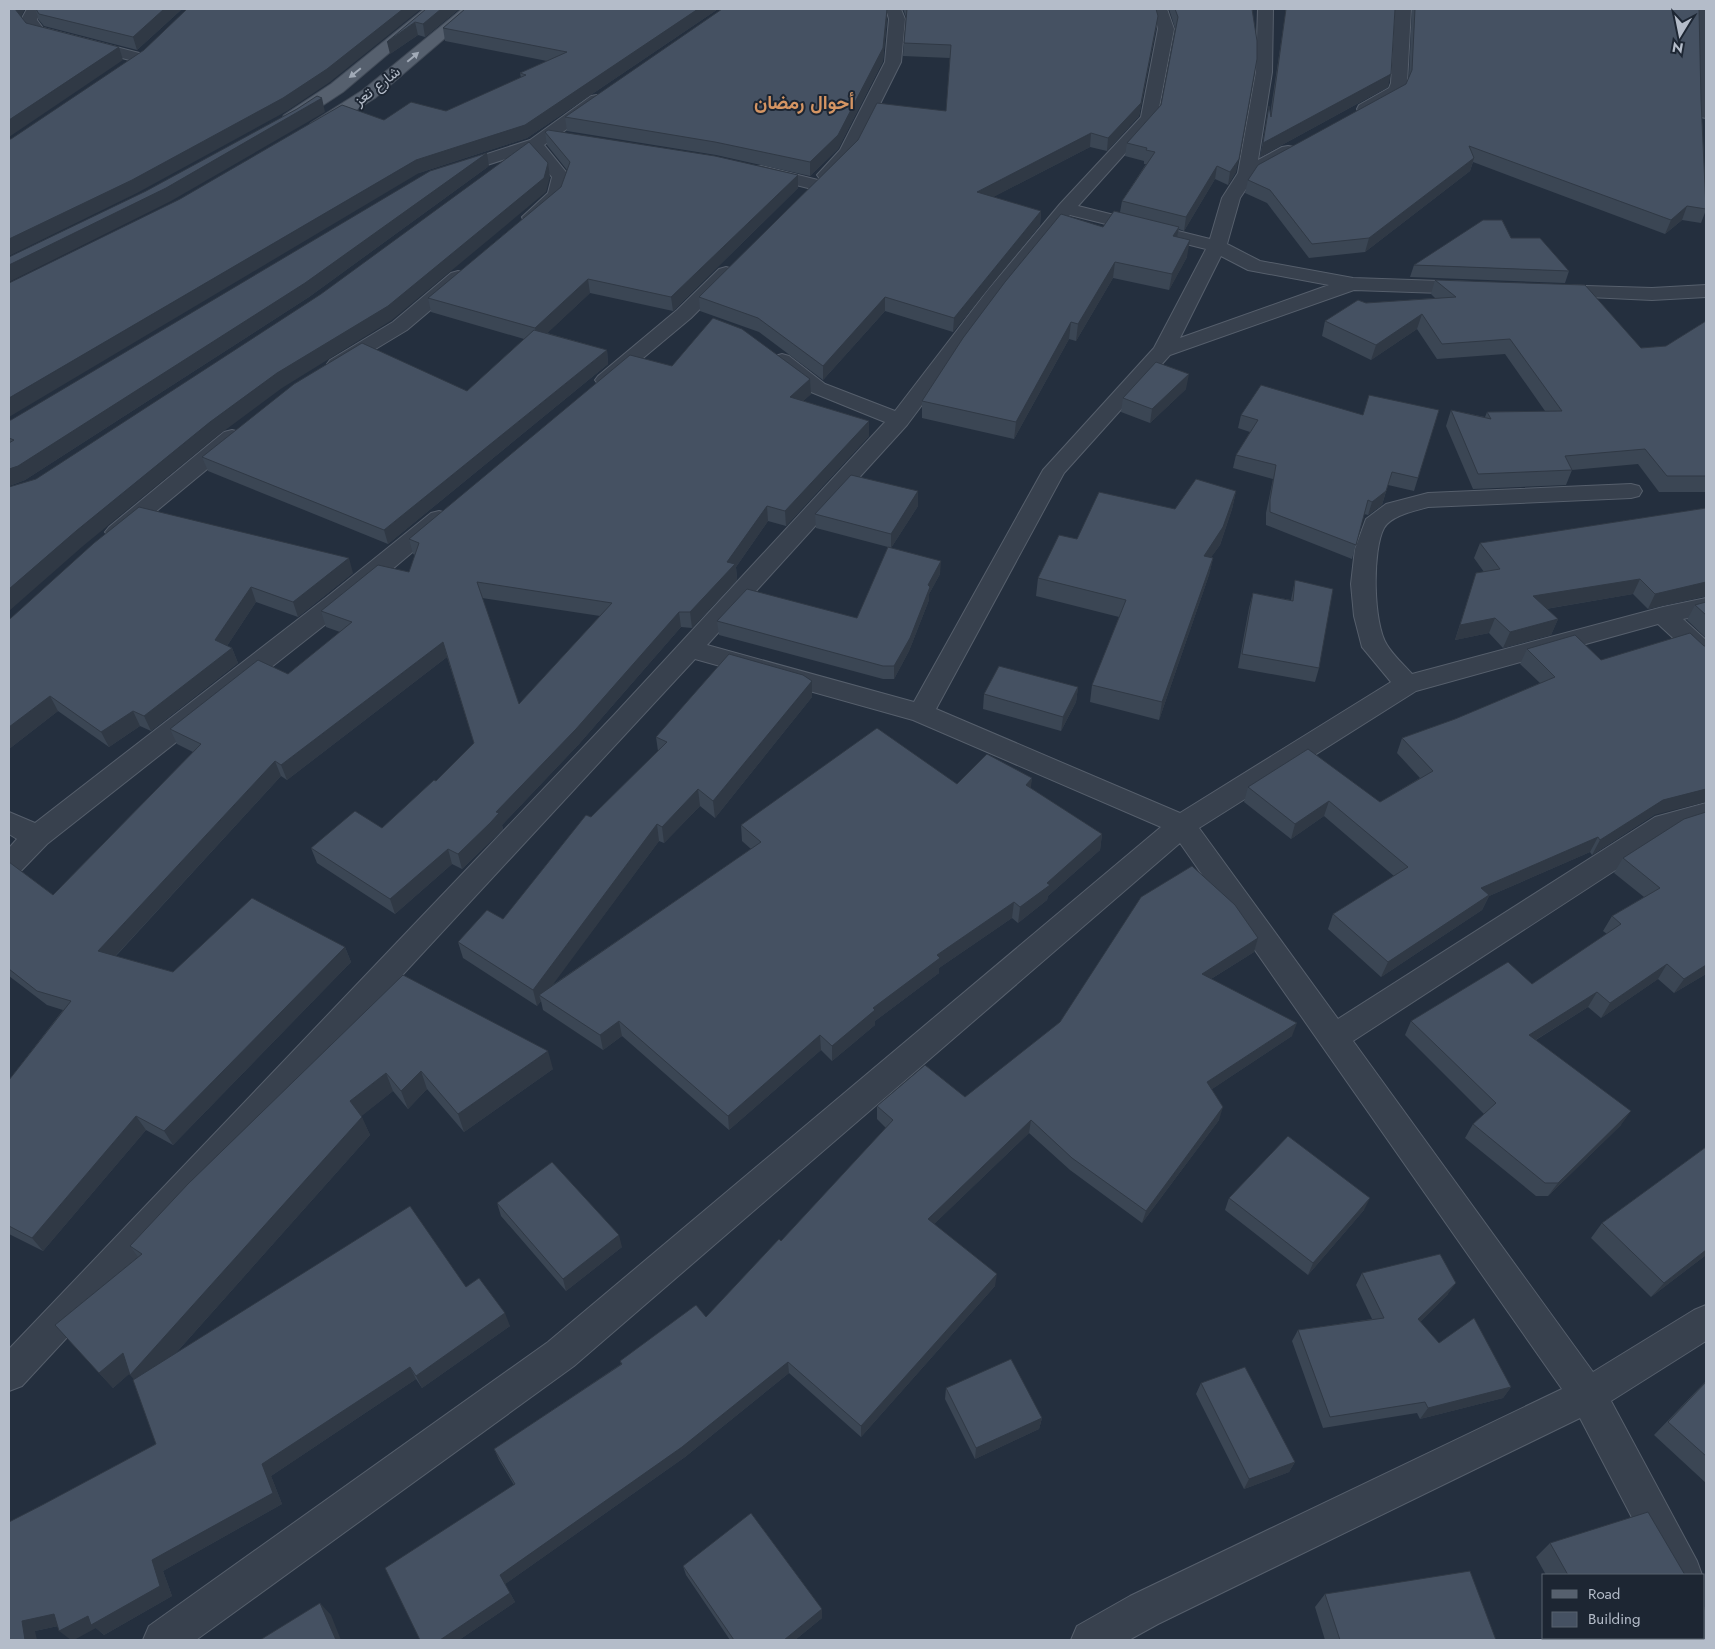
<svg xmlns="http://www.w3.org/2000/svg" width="1715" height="1649" font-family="Jost,Vazirmatn,sans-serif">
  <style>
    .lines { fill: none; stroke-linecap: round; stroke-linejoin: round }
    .street-casing { stroke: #565f6c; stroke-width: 2 }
    .primary-casing { stroke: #414a57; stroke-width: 2 }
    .street { fill: #38414e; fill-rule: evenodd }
    .primary { fill: #56606e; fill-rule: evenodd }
    .wall { fill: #3b4654; fill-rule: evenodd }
    .shaded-wall { fill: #303945 }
    .building { fill: #455162; stroke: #303945; fill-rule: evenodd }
    .oneway { fill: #a1aab7 }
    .labels { text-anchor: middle; stroke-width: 4; stroke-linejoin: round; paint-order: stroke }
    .far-street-label { font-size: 15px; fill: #b4bcc9; stroke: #1d2633 }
    .far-district-label { font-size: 19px; font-weight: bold; fill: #d59563; stroke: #1d2633 }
  </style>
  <rect width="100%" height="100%" fill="#242f3e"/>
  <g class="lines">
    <defs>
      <path id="street" d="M27 9H41L37 20 43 28 147 55 149 58 147 61 141 63 31 34 21 20Z
        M886 9H901L905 19 901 62 854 156 832 179 826 180 820 179 817 175 840 150 885 62 889 19Z
        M1153 9H1167L1174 29 1157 118 1078 206 1210 239 1222 198 1238 173 1256 72 1258 9H1273L1272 72 1258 160 1282 147 1288 146 1294 147 1297 151 1294 155 1254 177 1240 198 1227 244 1260 261 1353 278 1470 282 1477 284 1480 288 1477 292 1470 294 1354 290 1170 355 1064 473 936 709 1180 813 1391 682 1362 647 1354 616 1351 584 1355 549 1366 519 1386 504 1428 493 1631 484 1639 486 1642 491 1639 496 1631 498 1428 507C1415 511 1392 515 1384 528 1372 550 1373 624 1387 645 1393 655 1404 665 1412 674L1663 607 1706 598V614L1683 619 1706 640V662L1697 660 1658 624 1416 691 1199 828 1338 1019 1655 817 1706 803V823L1674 832 1353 1041 1593 1372 1694 1310 1706 1305V1341L1611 1401 1697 1561 1702 1575H1662L1580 1418 1158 1624 1129 1640H1071L1077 1626 1130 1596 1562 1389 1180 843 574 1366 196 1640H143L149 1626 548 1342 1161 827 913 720 695 659 22 1386 9 1391V1349L614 715 885 422 811 392 775 364 772 360 775 356 782 354 789 356 825 384 895 411 988 290 1060 204 1141 117 1158 29ZM1070 215 1206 249 1154 348 1043 470 914 702 707 645 907 425 1002 298ZM1221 256 1248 270 1329 285 1180 338Z
        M1395 9H1411L1407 83 1404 91 1402 95 1371 113H1359L1357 109 1359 105 1389 88 1391 83Z
        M1696 9H1706V118L1700 117 1698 113Z
        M597 95 603 96 605 100 603 104 544 145 570 177 562 199 538 221 531 223 524 221 522 217 548 193 552 177 533 154 524 157 518 155 453 176 447 175 444 171 447 167 530 140 591 96Z
        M762 166 822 181 825 185 822 189 816 190 756 175 753 171 756 167Z
        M726 267 733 269 736 273 691 318 612 384 605 386 598 384 595 380 598 376 677 310 719 269Z
        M458 271 465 273 468 277 465 281 407 330 344 368 337 370 330 368 327 364 330 360 393 322 451 273Z
        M1553 285 1652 288 1706 285V297L1652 300 1546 295 1543 291 1546 287Z
        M232 430 240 432 243 437 240 442 125 537 117 539 109 537 105 532 109 527 224 432Z
        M439 511 447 513 450 518 447 523 345 609 47 844 19 873 9 876V848L17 839 9 834V812L35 823 327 597 431 513Z"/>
      <path id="primary" d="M424 9H441L343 92 296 123H284L282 119 284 115 331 84Z
        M462 9H479L375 98 323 131 317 132 311 131 308 127 311 123 363 90Z"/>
    </defs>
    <use href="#street" class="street-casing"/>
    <use href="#primary" class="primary-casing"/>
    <use href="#street" class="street"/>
    <use href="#primary" class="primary"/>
  </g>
  <path class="wall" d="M35 9H182L137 50 44 26 39 20Z
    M426 9H459L425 37 418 35 390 54Z
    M465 9H718L527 138 419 173 384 120 446 111 521 78 520 73 547 61 445 41 443 28Z
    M903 9H1156V29L1139 116 1107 151 1090 147 993 197 1041 211 1040 225 953 332 885 311 823 380 759 332 700 311 699 297 946 111 950 58 903 56 906 17Z
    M1169 9H1252L1236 172 1228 185 1215 179 1184 231 1179 229 1177 237 1187 257 1169 290 1113 278 1076 341 1069 339 1014 439 922 418V401L1103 227 1120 212 1122 201 1146 164H1144V161L1125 156 1127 143 1161 105 1175 28Z
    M1286 9H1395L1388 87 1260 157 1269 106 1270 115Z
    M1412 9H1699L1701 100 1706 203V210L1701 223 1682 220 1665 234 1473 162 1470 171 1365 252 1309 258 1267 203 1245 193 1248 180 1406 84 1409 77Z
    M887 19 883 61 838 149 810 176 716 155 567 131 565 117Z
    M545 132 798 175V188L673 311 590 293 547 333 607 350 608 364 388 544 208 471 202 457 467 391 524 339 431 312 428 298 561 187 567 170 547 145Z
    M489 166 309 297 25 480 9 486V420H11Z
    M1414 265 1569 271 1565 283 1410 277Z
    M1435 280 1641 348 1666 346 1706 321V492H1659L1638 464 1572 470 1566 485 1473 489 1446 426 1451 410 1485 417 1487 412 1545 411 1505 354 1437 359 1417 329 1371 360 1322 336 1325 321 1366 303 1435 298 1431 294Z
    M672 366 810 379 811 394 803 401 869 421V436L786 526 768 521 736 567 737 580 692 628 681 627 579 744 502 825 503 829 495 837 462 869 452 864 395 914 317 863 311 848 382 828 436 781 474 743 447 657 287 780 281 776 116 956 173 972 345 947 351 962 173 1145 146 1130 43 1251 9 1234V1080L63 1010 47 1005 9 976V862L53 895 193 752 177 744 170 729 288 674 340 632 326 627 321 611 409 572 415 555 413 554 409 539ZM482 598 600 616 519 704Z
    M1186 389 1150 423 1121 412 1123 398Z
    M1439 410 1414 491 1388 485 1382 505 1368 515 1364 514 1352 559 1266 525V513L1273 479 1233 468 1236 455 1250 432 1238 428 1241 415H1363Z
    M1236 491 1232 509 1220 545 1211 557 1213 558 1209 575 1159 720 1090 702 1092 685 1119 617 1036 596 1038 578 1077 539Z
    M918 506 891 548 940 574 929 594V600L909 651 894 679H883L719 635 717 621 857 618 888 547 816 528 815 514Z
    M1706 508V597V596L1648 609 1633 594 1546 609 1558 619 1551 635 1503 648 1489 633 1455 640 1471 589 1476 573 1484 572 1474 558 1480 543Z
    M353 573 298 617 256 602 227 646 232 648 238 663 151 731 140 726 109 747 58 711 9 749V619Z
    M1295 580 1319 668 1315 682 1238 668 1249 608 1253 593 1291 600Z
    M1706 602V638L1687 620 1695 605Z
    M1575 635 1654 815 1592 855 1590 852 1489 896 1482 910 1381 977 1328 929 1333 914 1394 876 1324 816 1291 839 1244 802 1248 787 1380 802 1420 778 1397 753 1402 738 1455 719 1540 683 1520 664 1527 649Z
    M812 681V697L715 818 700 806 664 843 659 841 551 986 751 849 742 841 741 825 957 784 1032 778 1030 788 1102 834 1100 850 1048 896 1047 900 1018 923 1012 918 939 968V973L875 1021V1025L832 1061 821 1050 729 1130 622 1036 603 1050 543 1010 541 1001 537 1006 463 958 458 942 503 919 591 817 658 751 656 737Z
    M1078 687 1076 702 1061 731 983 709 984 694Z
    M1706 812V974L1674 993 1658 979 1601 1018 1588 1007 1536 1040 1621 1125 1548 1196H1536L1465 1138 1473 1124 1484 1114 1405 1035 1411 1021 1532 984 1607 934 1603 931 1612 916 1644 897 1614 873 1623 858Z
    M1258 938 1254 952 1211 979 1292 1036 1212 1089 1219 1120 1142 1223 1070 1170 1029 1133 934 1224 995 1286 861 1437 789 1373 685 1457 505 1584 515 1602 459 1640 514 1485 499 1460 494 1449 621 1364 620 1361 706 1317 781 1241 886 1128 877 1119V1106L965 1097Z
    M403 975 553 1069 464 1132 427 1089 408 1109 393 1091 361 1116 370 1135 176 1353 466 1287 510 1326 422 1388 416 1379 271 1476 282 1504 163 1571 172 1596 104 1635 96 1628 58 1626 35 1631 9 1640 44 1504 156 1444 134 1379 130 1373 113 1388 55 1325 138 1257 130 1246Z
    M1706 1147V1255L1651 1297 1591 1238 1602 1223Z
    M1229 1198 1364 1210 1308 1275 1225 1210Z
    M497 1203 622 1247 566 1291 501 1216Z
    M1362 1273 1448 1294 1420 1322 1439 1343 1511 1387 1503 1398 1420 1419 1417 1413 1323 1428 1292 1341 1298 1330 1372 1319 1356 1285Z
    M1706 1381V1483L1654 1435Z
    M1201 1383 1295 1462 1289 1472 1244 1489 1196 1394Z
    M946 1388 1042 1418 1039 1429 975 1459 945 1399Z
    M1550 1543 1685 1575H1546L1536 1557Z
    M683 1566 822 1618 795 1640H730L686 1575Z
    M1325 1594 1496 1640H1325L1315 1607Z
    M1579 1638H1704L1706 1640H1580Z"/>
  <path class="shaded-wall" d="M15 9H25L19 21Z
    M164 9H182L137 50 133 37Z
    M403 9H421L330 82 287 111 137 193 9 256V239Z
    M441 9H459L425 37 423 24Z
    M698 9H718L527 138 419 173 9 417V398L416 160Z
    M887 9V19L883 61 838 149 810 176V162Z
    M1158 16 1139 116 1107 151 1108 138Z
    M415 22 418 35 390 54 387 42Z
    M119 47 123 60 9 137V120Z
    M1391 74 1388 87 1260 157 1263 143Z
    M322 98 325 112 171 201 9 282V265Z
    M1091 133 1090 147 976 206 977 192Z
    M487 153 489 166 309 297 25 480 9 486V469Z
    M1474 158 1470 171 1365 252 1369 238Z
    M1239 159 1236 172 1228 185 1230 172Z
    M548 163 550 177 546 192 392 320 282 388 216 437 83 546 9 611V589L76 531 210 422Z
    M1217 166 1215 179 1184 231 1186 217Z
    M798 175V188L673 311 671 297Z
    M1687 206 1682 220 1665 234 1671 220Z
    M1041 211 1040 225 953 332 954 318Z
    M1179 227 1176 243 1173 236Z
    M1190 240 1187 257 1169 290 1172 274Z
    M1115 262 1113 278 1076 341 1078 324Z
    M588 279 590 293 538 342 535 328Z
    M885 297V311L823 380V366Z
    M1422 314 1417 329 1371 360 1376 345Z
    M1071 322 1069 339 1014 439 1016 422Z
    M607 350 608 364 388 544 384 530Z
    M1189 374 1186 389 1150 423 1152 409Z
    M810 379 811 394 791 412 790 397Z
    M869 421V436L786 526 785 511Z
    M918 491V506L891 548V534Z
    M1236 491 1232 509 1220 545 1200 573 1204 556Z
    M1386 491 1382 505 1368 515 1372 502Z
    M767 506 768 521 736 567 737 580 692 628 690 612Z
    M349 558 353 573 298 617 293 602Z
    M1213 558 1209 575 1159 720 1162 702Z
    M941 561 940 574 929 594V600L909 651 894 679V666L928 585Z
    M1640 579 1633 594 1527 612 1533 596Z
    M1706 582V596L1648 609 1655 594Z
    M251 587 256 602 221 655 215 640Z
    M679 612 681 627 579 744 502 825 503 829 462 869 458 854Z
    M1495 618 1489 633 1455 640 1460 625Z
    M1558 619 1551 635 1503 648 1510 632Z
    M443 642 447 657 287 780 281 765Z
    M232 648 238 663 151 731 144 716Z
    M812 681V697L715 818 713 801Z
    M1078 687 1076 702 1061 731 1063 717Z
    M50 696 58 711 9 749V727Z
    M133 711 140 726 109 747 101 732Z
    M275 761 281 776 107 965 98 951Z
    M1032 778 1030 794 1026 785Z
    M698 789 700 806 664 843 662 827Z
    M1706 789V802L1654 815 1592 855 1600 840 1663 800Z
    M1329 801 1324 816 1291 839 1295 824Z
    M657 824 659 841 543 998 539 995 541 1001 537 1006 533 990Z
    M1102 834 1100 850 1048 896 1047 900 1018 923 1020 907Z
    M1598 837 1590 852 1489 896 1482 910 1381 977 1388 962 1481 888Z
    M448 849 452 864 395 914 390 899Z
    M1014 902 1012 918 939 968V973L875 1021V1025L832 1061V1046L873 1008 937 955Z
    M1258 938 1254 952 1198 987 1202 974Z
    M345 947 351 962 173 1145 164 1131Z
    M1667 964 1658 979 1601 1018 1610 1003Z
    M1706 965V974L1674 993 1684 979Z
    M1597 992 1588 1007 1521 1049 1529 1035Z
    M619 1021 622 1036 603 1050 600 1035Z
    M1297 1023 1292 1036 1203 1095 1207 1082Z
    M820 1035 821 1050 729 1130 728 1116Z
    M548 1051 553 1069 464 1132 458 1114Z
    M421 1071 427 1089 408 1109 401 1091Z
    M386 1073 393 1091 358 1119 350 1101Z
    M1223 1107 1219 1120 1142 1223 1146 1211Z
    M1631 1111 1621 1125 1548 1196 1558 1183Z
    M136 1116 146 1130 43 1251 32 1238Z
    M362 1117 370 1135 143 1390 130 1375Z
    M1031 1120 1029 1133 927 1231 928 1219Z
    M1370 1198 1364 1210 1308 1275 1313 1263Z
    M619 1235 622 1247 566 1291 563 1279Z
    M1706 1250V1255L1651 1297 1664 1283Z
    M997 1274 995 1286 861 1437V1426Z
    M1456 1283 1448 1294 1411 1331 1418 1319Z
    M505 1313 510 1326 422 1388 416 1376Z
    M123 1353 136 1368 113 1388 99 1373Z
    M788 1362 789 1373 685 1457 505 1584 515 1602 459 1640H440L500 1575Z
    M410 1367 416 1379 271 1476 282 1504 163 1571 172 1596 104 1635 96 1628 74 1640H71L59 1631 152 1560 262 1464Z
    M1511 1387 1503 1398 1420 1419 1428 1408Z
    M1042 1418 1039 1429 975 1459 976 1448Z
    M1295 1462 1289 1472 1244 1489 1249 1479Z
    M320 1603 331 1615 341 1640H336Z
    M822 1609V1618L795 1640H784Z
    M54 1614 67 1624 35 1631 37 1640H25L22 1621Z"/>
  <path class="building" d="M9 9H15L26 23 119 47 9 120Z
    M36 9H164L133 37 39 14Z
    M187 9H403L327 69 283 98 132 180 9 239V139H11L144 50Z
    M426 9H441L423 24 415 22 387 42Z
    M465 9H698L525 125 416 160 9 398V283L180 199 342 105 384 120 411 102 446 111 526 75 520 73 567 52 443 28Z
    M722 9H887L883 48 838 135 810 162 715 142 565 117Z
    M907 9H1156L1158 16 1141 103 1108 138 1091 133 977 192 1041 211 954 318 885 297 823 366 758 318 699 297 858 140 877 103 946 111 951 45 904 43Z
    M1175 9H1252L1257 41V59L1239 159 1230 172 1217 166 1186 217 1122 201 1155 152 1146 150 1147 148 1127 143 1161 105 1178 17Z
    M1286 9H1395L1391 74 1263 143 1269 106 1271 117Z
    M1415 9H1699L1701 100 1706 209 1687 206 1671 220 1469 146 1474 158 1369 238 1312 244 1270 190 1248 180 1258 165 1406 84 1412 70Z
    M317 96 322 98 166 188 9 265V257L146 191 297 109Z
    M548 130 715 156 798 175 671 297 588 279 535 328 428 298 561 187 570 162 545 132Z
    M529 142 548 163 544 178 388 306 277 373 210 422 76 531 9 589V493L10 492 9 491V487L36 479 321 294Z
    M487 153 305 283 18 466 9 469V443L14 440 9 438V420H11L430 171Z
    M1114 211 1179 227 1173 236 1190 240 1172 274 1115 262 1078 324 1071 322 1016 422 922 401 963 338 1005 282 1061 214 1103 227Z
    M1483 220H1502L1511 238H1540L1569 271 1414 265Z
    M1435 280 1585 285 1641 348 1666 346 1706 321V476H1667L1645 449 1565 456 1572 470 1478 474 1451 410 1491 419 1487 412 1562 411 1510 339 1442 344 1422 314 1376 345 1325 321 1358 300 1366 303 1456 297Z
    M713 318 742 329 810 379 790 397 869 421 785 511 767 506 727 562 735 564 690 612H679L576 729 496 812 499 813 491 822 458 854 448 849 390 899 311 848 355 811 382 828 434 780 436 781 474 743 443 642 281 765 275 761 98 951 173 972 252 898 345 947 164 1131 136 1116 32 1238 9 1226V1080L71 1001 37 991 9 969V862L53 895 201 744 170 729 258 660 288 674 352 622 321 611 378 565 409 572 419 543 409 539 630 355 672 366ZM477 582 612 603 519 704Z
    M534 330 607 350 384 530 202 457 294 384 362 343 467 391Z
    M1156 362 1189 374 1152 409 1123 398Z
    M1261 385 1363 415 1369 395 1439 410 1418 478 1392 472 1386 491 1372 502 1368 500 1356 545 1270 512V500L1276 465 1236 455 1258 420 1241 415Z
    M851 475 918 491 891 534 815 514Z
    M1196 479 1236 491 1223 527 1204 556 1213 558 1162 702 1092 685 1126 600 1038 578 1059 535 1077 539 1099 492 1175 509Z
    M139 507 349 558 293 602 251 587 215 640 232 648 144 716 133 711 101 732 50 696 9 727V619L11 618 94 543Z
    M1706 508V582L1655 594 1640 579 1533 596 1558 619 1510 632 1495 618 1460 625 1476 573 1500 569 1480 543Z
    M888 547 941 561 928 585 930 587 910 638 894 666H883L717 621 747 589 857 618Z
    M1295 580 1333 589 1319 668 1242 654 1253 593 1293 601Z
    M1706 602V615L1695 605Z
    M1690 633 1704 646H1706V789L1663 800 1600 840 1598 837 1481 888 1489 895 1388 962 1333 914 1408 867 1329 801 1295 824 1248 787 1308 749 1380 802 1433 771 1402 738 1455 719 1555 677 1527 649 1575 635 1601 660Z
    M729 654 803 675 812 681 713 801 698 789 662 827 657 824 533 990 458 942 487 910 503 919 586 815 591 817 667 742 656 737Z
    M999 666 1078 687 1063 717 984 694Z
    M877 728 957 784 987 754 1032 778 1026 785 1102 834 1047 883 1050 885 1020 907 1014 902 937 955 940 958 873 1008 875 1010 832 1046 820 1035 728 1116 619 1021 600 1035 539 995 761 842 741 825Z
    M1706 812V965L1684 979 1667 964 1610 1003 1597 992 1529 1035 1631 1111 1558 1183H1545L1473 1124 1496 1103 1411 1021 1508 962 1532 984 1621 924 1612 916 1660 888 1623 858 1684 819Z
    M1192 866 1235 905 1258 938 1202 974 1297 1023 1207 1082 1223 1107 1146 1211 1072 1158 1031 1120 928 1219 997 1274 861 1426 788 1362 682 1447 500 1575 510 1593 440 1640H420L385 1568 515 1484 494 1449 622 1364 620 1361 696 1305 706 1317 779 1239 781 1241 893 1120 877 1106 925 1065 965 1097 1060 1022 1141 897Z
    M403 975 548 1051 458 1114 421 1071 401 1091 386 1073 350 1101 362 1117 130 1375 123 1353 99 1373 55 1325 142 1254 130 1246 188 1184Z
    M1288 1136 1370 1198 1313 1263 1229 1198Z
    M1706 1147V1250L1664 1283 1602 1223Z
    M552 1162 619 1235 563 1279 497 1203Z
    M410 1206 466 1287 479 1278 505 1313 416 1376 410 1367 262 1464 273 1493 152 1560 160 1586 91 1625 88 1616 59 1631 54 1614 22 1621 25 1640H9V1522L44 1504 156 1444 133 1380Z
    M1440 1254 1456 1283 1418 1319 1439 1343 1474 1318 1511 1387 1428 1408 1425 1402 1330 1417 1298 1330 1384 1318 1362 1273Z
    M1011 1359 1042 1418 976 1448 946 1388Z
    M1245 1367 1295 1462 1249 1479 1201 1383Z
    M1706 1382V1456L1668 1422Z
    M1648 1512 1685 1575H1568L1550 1543Z
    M751 1513 822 1609 784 1640H734L683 1566Z
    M1470 1571 1496 1640H1340L1325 1594Z
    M320 1603 336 1640H260Z
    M1704 1607 1706 1612V1640H1603L1602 1638H1704Z"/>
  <defs><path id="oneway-solid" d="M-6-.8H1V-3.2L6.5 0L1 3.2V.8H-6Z" transform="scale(1.25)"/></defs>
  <g class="oneway">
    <use href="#oneway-solid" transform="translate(413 57) rotate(-40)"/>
    <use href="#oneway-solid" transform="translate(355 73) rotate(141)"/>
  </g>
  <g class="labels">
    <g class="far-street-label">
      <text transform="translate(377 86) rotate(-38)" y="5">شارع تعز</text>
    </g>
    <g class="far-district-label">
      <text x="804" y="109">أحوال رمضان</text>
    </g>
  </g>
  <rect width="1715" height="1649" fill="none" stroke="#b4bcc9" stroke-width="20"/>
  <rect x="1542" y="1574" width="162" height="65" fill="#1d2633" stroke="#59626f"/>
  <rect x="1552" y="1590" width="25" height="8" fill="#56606e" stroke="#59626f"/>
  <text x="1588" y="1599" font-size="15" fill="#b4bcc9">Road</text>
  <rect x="1552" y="1612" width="25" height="15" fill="#455162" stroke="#59626f"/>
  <text x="1588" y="1624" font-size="15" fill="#b4bcc9">Building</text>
  <g transform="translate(1680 35) rotate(190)" stroke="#1d2633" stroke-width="4" paint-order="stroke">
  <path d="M0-4L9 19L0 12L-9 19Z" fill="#b4bcc9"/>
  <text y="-8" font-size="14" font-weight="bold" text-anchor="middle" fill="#b4bcc9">N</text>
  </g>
</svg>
